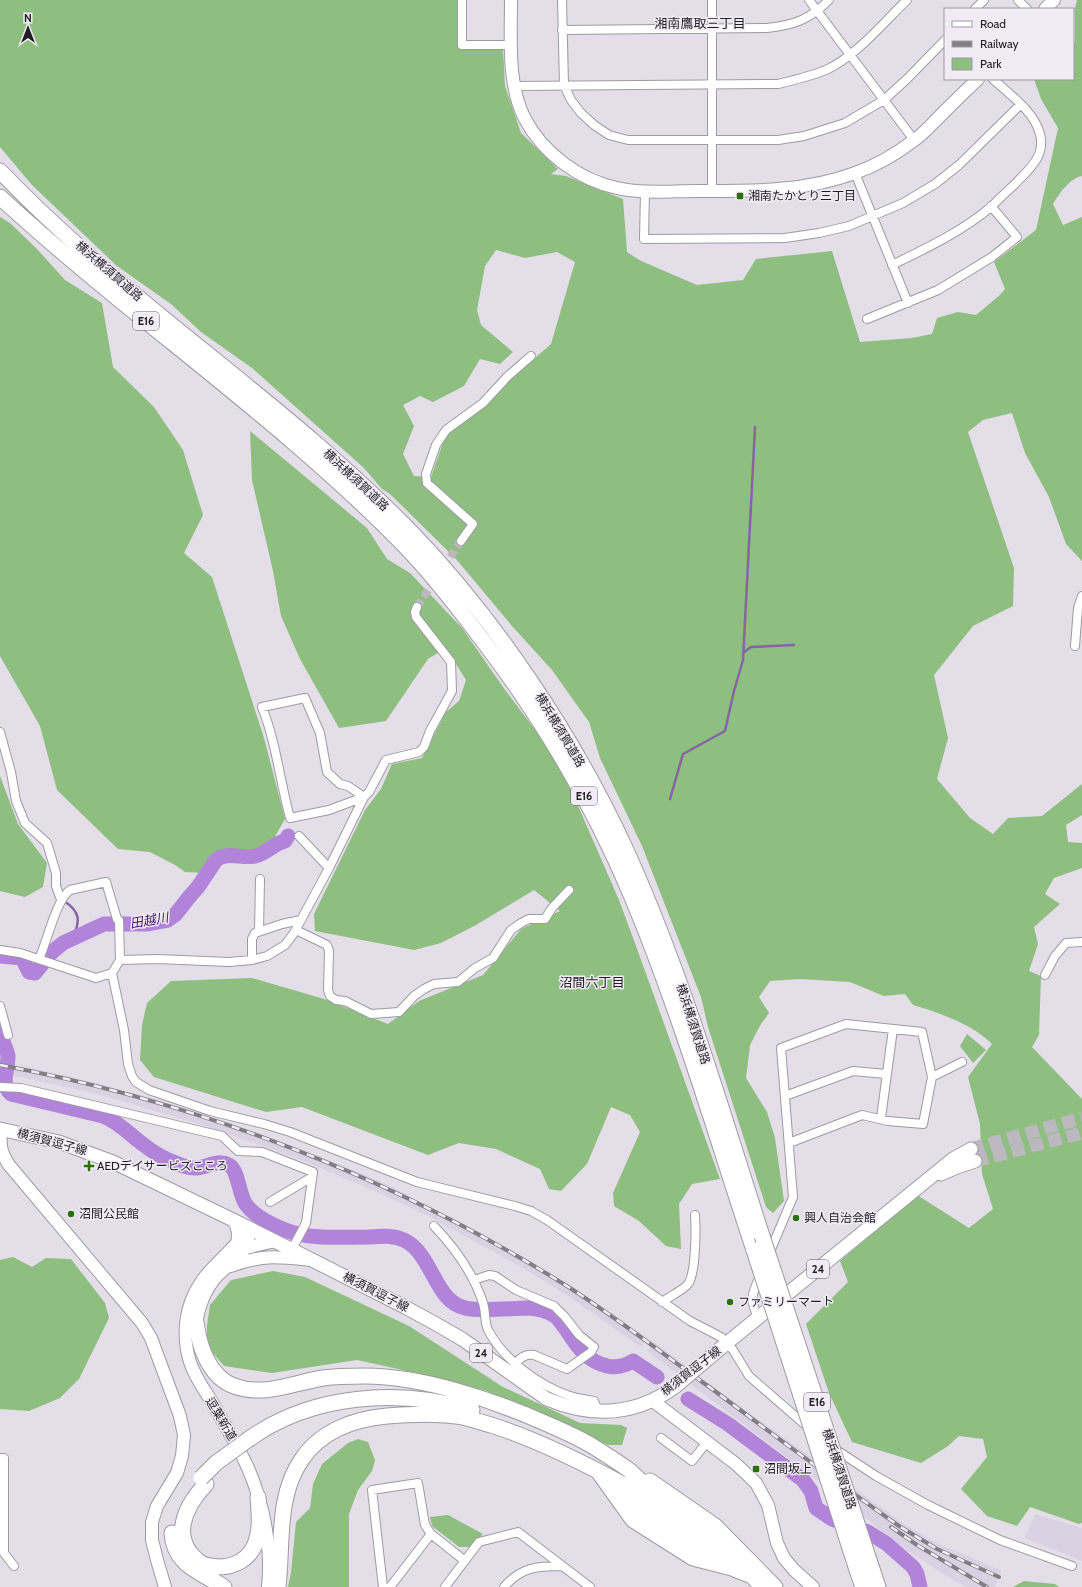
<svg xmlns="http://www.w3.org/2000/svg" width="1082" height="1587" font-family="Cabin,'Noto Sans JP',sans-serif">
  <style>
    .built { fill: #dad2e2 }
    .green { fill: #8fbe81; fill-rule: evenodd }
    .lines { fill: none; stroke-linecap: round; stroke-linejoin: round }
    .stream { stroke: #8665a2; stroke-width: 2.5 }
    .river { stroke: #b184d9; stroke-width: 15 }
    .street-tunnel { stroke: #bcb8c0; stroke-width: 8; stroke-dasharray: 8 4; stroke-linecap: butt }
    .primary-tunnel { stroke: #bcb8c0; stroke-width: 13; stroke-dasharray: 13 6; stroke-linecap: butt }
    .street-casing { stroke: #9e9aa3; stroke-width: 10 }
    .secondary-casing { stroke: #9e9aa3; stroke-width: 14 }
    .primary-casing { stroke: #9e9aa3; stroke-width: 15 }
    .highway-casing { stroke: #9e9aa3; stroke-width: 17 }
    .street { stroke: #fff; stroke-width: 8 }
    .secondary { stroke: #fff; stroke-width: 12 }
    .primary { stroke: #fff; stroke-width: 13 }
    .highway { stroke: #fff; stroke-width: 15 }
    .rail-casing { stroke: #827e85; stroke-width: 4 }
    .rail { stroke: #f0ebf5; stroke-width: 2.5; stroke-dasharray: 8; stroke-linecap: butt }
    .primary-bridge-casing { stroke: #9e9aa3; stroke-width: 15; stroke-linecap: butt }
    .highway-bridge-casing { stroke: #9e9aa3; stroke-width: 17; stroke-linecap: butt }
    .primary-bridge { stroke: #fff; stroke-width: 13 }
    .highway-bridge { stroke: #fff; stroke-width: 15 }
    .poi-dot { fill: #2b6f0a; stroke: #f0ebf5; stroke-width: 1.5 }
    .labels { text-anchor: middle; stroke-width: 3; stroke-linejoin: round; paint-order: stroke }
    .shield { fill: #f0ebf5; stroke: #5e5c61; stroke-width: 1 }
    .shield-label { font-size: 11px; font-weight: bold; fill: #201e22 }
    .poi-label { font-size: 12px; fill: #201e22; stroke: #f0ebf5; text-anchor: start }
    .street-label { font-size: 12px; fill: #201e22; stroke: #f0ebf5 }
    .neighbourhood-label { font-size: 13px; fill: #201e22; stroke: #f0ebf5 }
    .water-label { font-size: 13px; font-style: italic; fill: #3f125d; stroke: #f0ebf5 }
  </style>
  <rect width="100%" height="100%" fill="#e3dee8"/>
  <path class="built" d="M13 1064 100 1084 150 1098 249 1130 349 1168 390 1186 485 1235 575 1288 647 1338 641 1347 568 1296 528 1271 430 1217 384 1195 344 1178 294 1157 196 1123 97 1094 12 1075Z
    M654 1342 712 1386 904 1524 939 1544 1001 1570 995 1587H967L945 1575 908 1551 809 1474 647 1351Z
    M1035 1514 1082 1528V1561L1025 1538Z"/>
  <path class="green" d="M0 0H459V49H503L505 86 521 133 558 169 551 174 566 176 623 199 627 252 641 261 697 285 743 280 756 259 832 251 860 342 912 338 932 334 937 318 958 312 976 315 1000 295 1005 289 994 262 1036 230 1058 128 1041 99 1034 79H1073V43H1075V8L1077 0H1082V176C1070 178 1059 194 1053 204L1063 225 1082 217V561L1066 544 1049 497 1025 453 1012 413 983 420 968 432 1014 568 1013 606 973 626 934 675 948 738 937 779 970 818 993 834 1008 818 1042 816 1082 784V815L1066 825 1068 842 1082 843V868L1054 878 1045 894 1060 904 1034 927 1038 944 1029 971 1041 976 1039 1035 1032 1047 1082 1099V1523L1079 1524 1030 1507 1017 1526 987 1516 961 1489 987 1457 983 1439 959 1436 948 1446 921 1463 852 1442 829 1393 806 1324 848 1282 840 1261 917 1195 969 1228 993 1209 982 1174 980 1124 968 1077 992 1044C972 1024 940 1013 913 1005L905 994 884 996 850 982 800 979 770 981 759 997 769 1013 761 1024 750 1045 746 1078 767 1112 775 1138 784 1201 773 1213 766 1207 708 1027 701 997 642 846 600 758 589 722 552 670 512 626 456 559 390 494 382 489 364 468 252 368 201 332 171 304 117 266 32 185 0 147ZM496 250 525 258 557 252 575 262 551 344 445 437 431 477 414 476 403 454 414 426 403 405 420 396 433 402 464 386 480 359 500 364 513 352 481 325 477 310 485 266Z
    M0 217 10 223 38 250 65 280 102 303 113 367 154 407 183 450 203 515 184 553 212 577 264 738 285 819 266 852 225 858 206 873 185 872 175 865 150 852 118 849 57 790 40 726 0 656Z
    M250 431 367 528 387 559 410 573 462 628 503 687 559 762 619 900 636 946 720 1179 692 1184 679 1204 681 1249 666 1246 639 1221 614 1206 613 1193 640 1132 630 1115 611 1107 587 1164 561 1191 549 1189 540 1169 496 1149 459 1143 428 1155 302 1107 266 1112 154 1077 140 1060 142 1025 147 1003 171 981 252 978 324 999 388 1024 419 1001 483 975 521 929 560 911 534 890 476 925 441 943 414 950 315 931 314 914 365 810 381 789 392 764 422 758 446 712 459 701 466 680 446 648 428 659 386 721 339 728 300 659 281 616 273 571 252 480Z
    M0 776 18 824 47 863 43 887 25 897 0 891Z
    M967 1034 986 1050 973 1063 960 1046Z
    M13 1257 32 1267 46 1258 71 1259 105 1303 109 1318 79 1379 60 1398 29 1411 0 1409V1260Z
    M273 1271 305 1277 409 1326 503 1387 580 1423 621 1425 627 1428 622 1445H608L484 1390 421 1374 357 1360 272 1373 224 1366 207 1346V1325L210 1305 231 1280Z
    M358 1439 368 1442 375 1460 372 1471 358 1490 349 1514V1587H288L291 1572 296 1522 310 1508 313 1484 322 1464 348 1443Z
    M448 1515 483 1534 470 1547H459L432 1526 430 1517Z
    M1024 1581 1055 1584 1059 1587H1013Z"/>
  <g class="lines">
    <path class="stream" d="M743 653 751 647 794 645
      M670 799 683 754 725 731 734 691 743 660 755 427
      M64 901C81 912 80 921 73 938"/>
    <path class="river" d="M0 956 22 958 29 972 35 973 51 953 63 943 104 924H146L168 920 175 915 190 896 198 887 216 860C227 851 242 859 255 856 267 854 274 843 285 841L288 836
      M0 1034C2 1041 7 1049 8 1056 8 1070 0 1084 11 1094L103 1116C119 1122 130 1135 144 1145 154 1153 165 1159 176 1163 182 1166 190 1168 197 1168 207 1167 218 1159 229 1165 238 1170 239 1193 245 1203 253 1216 270 1224 285 1230 311 1240 341 1237 369 1237 381 1236 393 1235 404 1240 433 1254 434 1301 465 1308 480 1312 512 1308 529 1308 538 1309 547 1310 555 1316 559 1319 562 1324 565 1328 577 1345 584 1360 607 1366 616 1368 625 1366 633 1361L657 1377
      M688 1399 728 1424 803 1480 811 1491 816 1508 832 1519 868 1532 887 1544 913 1567 917 1574 920 1587"/>
    <path class="street-tunnel" d="M417 607 461 541"/>
    <path class="primary-tunnel" d="M971 1149 1082 1118
      M975 1161 1082 1133"/>
    <defs>
      <path id="street" d="M462 0V45H511
        M562 0 564 85 571 100 581 113 594 125 609 135 628 140H778L804 136 826 129 845 123 884 100 908 78 945 40
        M712 0V191
        M809 0 914 140
        M1018 0 1027 9
        M975 9 984 0
        M562 30 767 28C794 25 809 20 829 0
        M514 86 778 84C795 80 812 76 828 69 856 56 884 22 907 0
        M855 173 908 303
        M645 192 644 239 785 238 819 233 849 226 903 203 935 184 959 165 1020 105
        M892 265C927 248 963 231 992 206 999 199 1006 192 1014 185 1028 170 1046 157 1040 134 1034 111 1010 95 993 79
        M867 319 938 290 992 257 1017 237 991 206
        M461 541 473 524 427 483 426 474 436 445 446 430 483 403 508 376 531 356
        M1075 646 1078 608 1082 596
        M305 698 320 733 327 772 340 784 348 786 364 797 329 810 290 818C280 781 276 742 262 707Z
        M0 732 11 772 16 801 25 823 47 843 56 873V886L61 900
        M299 836 329 868
        M296 930 327 945 329 951 328 990 330 996 336 1000 345 1001 371 1014 399 1012 414 996 424 989 434 984 458 982 475 968 493 958 511 930 521 923 529 919H545L552 908 569 890
        M259 931 260 879
        M0 950 20 953 96 978 112 973 120 960 157 959 229 962 252 960 267 956 285 945 294 933 329 868 364 797 369 792 386 760 419 752 424 747 430 731 452 691 451 662 416 617 415 612 417 607
        M39 959C47 942 56 900 70 890L106 882 117 919 119 920 120 960
        M252 960V939L255 933 282 924 301 920
        M112 973 124 1030 128 1064 132 1076 136 1082 149 1090 210 1111 264 1124 290 1132 417 1182 515 1206 531 1211 547 1220 690 1321 721 1337 733 1350 749 1376 810 1429
        M1045 975 1055 956 1066 943 1082 942
        M0 1006 8 1035
        M932 1077 962 1062
        M0 1087 21 1088 222 1136 238 1151 262 1152 313 1172 306 1223 292 1249
        M785 1096 853 1071 886 1074
        M881 1118 893 1029
        M270 1202 312 1177
        M434 1226C454 1247 474 1275 483 1303 486 1312 484 1321 488 1330 504 1360 538 1385 570 1396 578 1399 586 1399 594 1401L598 1411
        M769 1254 793 1197 781 1048 846 1024 922 1032 932 1077 923 1124 888 1121 862 1115 789 1143
        M474 1280 489 1275 495 1276 516 1290 554 1306 565 1317 579 1335 594 1347 591 1352 567 1369 534 1355C525 1354 521 1357 515 1364
        M662 1302C670 1296 682 1291 688 1284 696 1273 696 1230 695 1215
        M758 1318C749 1297 752 1294 761 1274
        M661 1438 692 1461 707 1442
        M835 1449 876 1476 928 1505 1000 1540 1072 1566
        M0 1458H4V1553L14 1566
        M383 1587 372 1490 418 1483 425 1525 431 1534 465 1561
        M390 1587 431 1534
        M445 1587 479 1542 518 1532 590 1587
        M504 1587C521 1567 538 1566 562 1566"/>
      <path id="secondary" d="M511 0C511 38 507 85 525 119 543 153 579 180 617 188 643 194 670 191 697 191 750 191 804 192 855 173 875 166 896 154 913 141 922 135 929 127 937 119 950 106 964 92 978 79
        M1045 9 1054 0
        M1 1129C0 1145 0 1151 9 1165L142 1323 151 1338 180 1416 184 1435 182 1456 177 1473 157 1506 152 1522V1540L157 1560 165 1587
        M233 1220C238 1227 239 1235 237 1243 218 1264 201 1275 191 1302 184 1321 184 1343 190 1362 194 1375 203 1388 210 1399 223 1422 237 1444 248 1468 264 1505 272 1548 268 1587
        M241 1249 275 1241
        M231 1266C262 1254 280 1257 311 1260
        M195 1330C197 1315 200 1301 208 1288 210 1285 213 1281 215 1278 228 1263 258 1249 245 1226
        M653 1401 736 1464 756 1483 768 1505 777 1543 784 1558 794 1570 813 1587"/>
      <path id="primary" d="M0 1129 59 1142 113 1162 233 1220 405 1307 436 1324 462 1339 547 1399C593 1418 636 1416 676 1386
        M941 1174 957 1167 975 1161
        M722 1347 953 1159 971 1149"/>
      <path id="highway" d="M0 171C126 303 283 401 410 531 495 619 574 737 625 848 682 973 720 1106 762 1236
        M0 197C129 316 276 415 400 541 428 569 453 601 477 633 540 714 592 802 632 897 680 1012 715 1132 754 1250
        M196 1322C199 1346 209 1377 234 1386 264 1397 293 1383 323 1378 337 1376 351 1376 365 1376 422 1376 493 1400 545 1423 561 1430 578 1437 594 1447 605 1454 618 1462 629 1470 638 1478 646 1487 656 1494
        M249 1439C312 1394 399 1388 472 1410
        M600 1474 633 1520 693 1558 732 1568 747 1574
        M650 1481 715 1526 775 1587
        M206 1484C184 1507 169 1540 201 1563 205 1566 212 1566 218 1567 235 1567 250 1559 256 1542 261 1528 259 1512 258 1497
        M619 1488 631 1501 722 1561
        M172 1533C174 1566 201 1572 224 1587
        M872 1569 878 1587
        M858 1573 863 1587
        M278 1587C283 1545 276 1496 302 1459 321 1431 354 1419 387 1416 409 1414 433 1413 456 1416 467 1417 480 1422 491 1425 538 1440 582 1462 626 1486 635 1491 646 1495 655 1501 675 1513 696 1527 715 1542 732 1555 747 1572 763 1587"/>
    </defs>
    <use href="#street" class="street-casing"/>
    <use href="#secondary" class="secondary-casing"/>
    <use href="#primary" class="primary-casing"/>
    <use href="#highway" class="highway-casing"/>
    <use href="#street" class="street"/>
    <use href="#secondary" class="secondary"/>
    <use href="#primary" class="primary"/>
    <use href="#highway" class="highway"/>
    <defs>
      <path id="rail" d="M0 1065C202 1103 397 1179 570 1288 618 1319 662 1353 708 1386 771 1433 834 1480 899 1526L937 1549 999 1577
        M891 1527 917 1545 987 1587"/>
    </defs>
    <use href="#rail" class="rail-casing"/>
    <use href="#rail" class="rail"/>
    <defs>
      <path id="primary-bridge" d="M676 1386 722 1347"/>
      <path id="highway-bridge" d="M762 1236 872 1569
        M754 1250 858 1573
        M201 1478 216 1463 249 1439"/>
    </defs>
    <use href="#primary-bridge" class="primary-bridge-casing"/>
    <use href="#highway-bridge" class="highway-bridge-casing"/>
    <use href="#primary-bridge" class="primary-bridge"/>
    <use href="#highway-bridge" class="highway-bridge"/>
  </g>
  <g class="poi-dot">
    <rect x="736" y="192" width="8" height="8" rx="2"/>
    <path d="M87 1160h4v4h4v4h-4v4h-4v-4h-4v-4h4z"/>
    <circle cx="71" cy="1214" r="4"/>
    <circle cx="796" cy="1218" r="4"/>
    <circle cx="730" cy="1302" r="4"/>
    <rect x="752" y="1465" width="8" height="8" rx="2"/>
  </g>
  <g class="labels">
    <g class="shield">
      <rect x="133" y="312" width="26" height="18" rx="3"/>
      <rect x="571" y="787" width="26" height="18" rx="3"/>
      <rect x="807" y="1260" width="22" height="18" rx="3"/>
      <rect x="470" y="1344" width="22" height="18" rx="3"/>
      <rect x="804" y="1393" width="26" height="18" rx="3"/>
    </g>
    <g class="shield-label">
      <text x="146" y="325">E16</text>
      <text x="584" y="800">E16</text>
      <text x="818" y="1273">24</text>
      <text x="481" y="1357">24</text>
      <text x="817" y="1406">E16</text>
    </g>
    <g class="poi-label">
      <text x="748" y="200">湘南たかとり三丁目</text>
      <text x="97" y="1170">AEDデイサービズこころ</text>
      <text x="79" y="1218">沼間公民館</text>
      <text x="804" y="1222">興人自治会館</text>
      <text x="738" y="1306">ファミリーマート</text>
      <text x="764" y="1473">沼間坂上</text>
    </g>
    <g class="street-label">
      <text transform="translate(109 271) rotate(41)" y="4">横浜横須賀道路</text>
      <text transform="translate(356 480) rotate(43)" y="4">横浜横須賀道路</text>
      <text transform="translate(560 730) rotate(59)" y="4">横浜横須賀道路</text>
      <text transform="translate(693 1024) rotate(72)" y="4">横浜横須賀道路</text>
      <text transform="translate(52 1142) rotate(15)" y="4">横須賀逗子線</text>
      <text transform="translate(376 1292) rotate(27)" y="4">横須賀逗子線</text>
      <text transform="translate(691 1371) rotate(-38)" y="4">横須賀逗子線</text>
      <text transform="translate(221 1419) rotate(59)" y="4">逗葉新道</text>
      <text transform="translate(839 1469) rotate(72)" y="4">横浜横須賀道路</text>
    </g>
    <g class="neighbourhood-label">
      <text x="700" y="28">湘南鷹取三丁目</text>
      <text x="592" y="987">沼間六丁目</text>
    </g>
    <g class="water-label">
      <text transform="translate(149 920) rotate(-10)" y="5">田越川</text>
    </g>
  </g>
  <rect x="944" y="8" width="130" height="72" fill="#f0ebf5" stroke="#9d99a1"/>
  <rect x="952" y="21" width="20" height="6" fill="#ffffff" stroke="#9d99a1"/>
  <text x="980" y="28" font-size="12" fill="#201e22">Road</text>
  <rect x="952" y="41" width="20" height="6" fill="#827e85" stroke="#9d99a1"/>
  <text x="980" y="48" font-size="12" fill="#201e22">Railway</text>
  <rect x="952" y="58" width="20" height="12" fill="#8fbe81" stroke="#9d99a1"/>
  <text x="980" y="68" font-size="12" fill="#201e22">Park</text>
  <g transform="translate(28 28)" stroke="#f0ebf5" stroke-width="3" paint-order="stroke">
  <path d="M0-3L7 15L0 10L-7 15Z" fill="#201e22"/>
  <text y="-6" font-size="11" font-weight="bold" text-anchor="middle" fill="#201e22">N</text>
  </g>
</svg>
